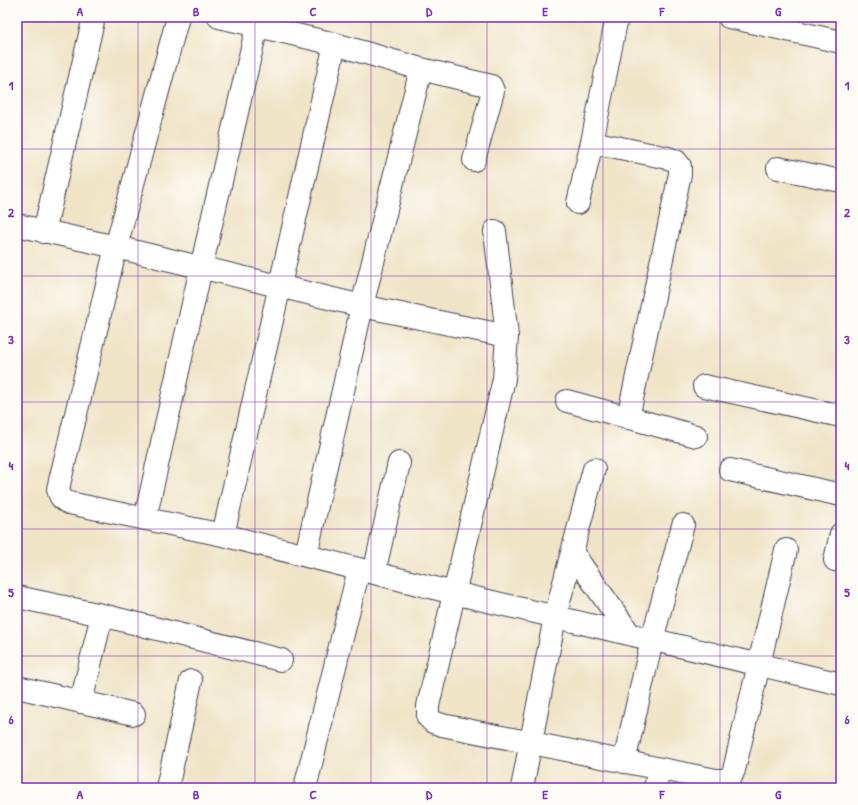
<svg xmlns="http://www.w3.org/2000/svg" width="858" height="805" font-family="'Patrick Hand',sans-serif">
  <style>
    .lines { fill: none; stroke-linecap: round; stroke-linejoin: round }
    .minor-casing { stroke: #413f50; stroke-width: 24 }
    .minor { stroke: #fff; stroke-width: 22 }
    .grid { fill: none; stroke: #7b2cbf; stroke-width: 1; stroke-opacity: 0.55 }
    .neatline { fill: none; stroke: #7b2cbf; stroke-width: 1.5 }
    .grid-label { font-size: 13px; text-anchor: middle; font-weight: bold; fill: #7b2cbf }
  </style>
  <rect width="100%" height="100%" fill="#fdfcf7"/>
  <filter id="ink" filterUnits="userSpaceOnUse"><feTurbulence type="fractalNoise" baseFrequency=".025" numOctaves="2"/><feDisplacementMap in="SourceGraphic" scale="8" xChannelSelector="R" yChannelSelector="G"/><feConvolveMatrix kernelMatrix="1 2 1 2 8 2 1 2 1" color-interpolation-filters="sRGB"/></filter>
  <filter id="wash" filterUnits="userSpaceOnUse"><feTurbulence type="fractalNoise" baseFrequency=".012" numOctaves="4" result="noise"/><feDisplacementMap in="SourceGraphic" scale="16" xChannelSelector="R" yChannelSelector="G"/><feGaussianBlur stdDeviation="0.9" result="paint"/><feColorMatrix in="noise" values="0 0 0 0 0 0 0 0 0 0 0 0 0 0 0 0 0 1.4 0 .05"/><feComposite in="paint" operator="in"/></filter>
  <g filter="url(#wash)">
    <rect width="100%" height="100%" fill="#f0e4c7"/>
  </g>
  <g filter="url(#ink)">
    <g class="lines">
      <defs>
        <path id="minor" d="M178 17 116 247 58 489C60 497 62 500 69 503L223 535 454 593 841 684
          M219 17 335 44 421 69 491 86 493 91 474 160
          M729 17 841 42
          M592 142 668 158 676 161 680 166V174L628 418
          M778 168 841 181
          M578 203 592 142 617 17
          M17 225 116 247 362 306 507 336
          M495 231 507 336 504 379 428 706V717L433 722 442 725 716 780H726L731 777 734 770 786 550
          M44 232 94 17
          M704 386 841 416
          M567 401 696 436
          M730 470 841 495
          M145 519 201 268 257 26
          M223 535 335 44
          M572 552 629 633
          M306 555 362 306 421 69
          M835 560 841 534
          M374 573 399 463
          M17 597 102 615 81 702
          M102 615 281 660
          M17 687 134 714
          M624 762 652 640 683 525
          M167 788 191 681
          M305 788 359 569
          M522 788 555 617 594 469
          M655 788 659 769"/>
      </defs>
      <use href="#minor" class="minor-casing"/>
      <use href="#minor" class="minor"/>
    </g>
  </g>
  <path class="grid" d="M138 17V788M255 17V788M371 17V788M487 17V788M603 17V788M720 17V788M17 149H841M17 276H841M17 402H841M17 529H841M17 656H841"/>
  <rect width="858" height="805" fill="none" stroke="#fdfcf7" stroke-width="44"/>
  <rect x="22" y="22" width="814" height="761" class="neatline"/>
  <g class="grid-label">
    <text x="80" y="16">A</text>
    <text x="196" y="16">B</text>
    <text x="313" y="16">C</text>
    <text x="429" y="16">D</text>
    <text x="545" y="16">E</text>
    <text x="662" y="16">F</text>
    <text x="778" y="16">G</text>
    <text x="11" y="90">1</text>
    <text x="847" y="90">1</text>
    <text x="11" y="217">2</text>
    <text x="847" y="217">2</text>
    <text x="11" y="344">3</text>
    <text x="847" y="344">3</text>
    <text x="11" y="470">4</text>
    <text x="847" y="470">4</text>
    <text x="11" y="597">5</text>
    <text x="847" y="597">5</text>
    <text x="11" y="724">6</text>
    <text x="847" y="724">6</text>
    <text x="80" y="799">A</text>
    <text x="196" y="799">B</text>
    <text x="313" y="799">C</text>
    <text x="429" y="799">D</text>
    <text x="545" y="799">E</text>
    <text x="662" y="799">F</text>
    <text x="778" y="799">G</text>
  </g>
</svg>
